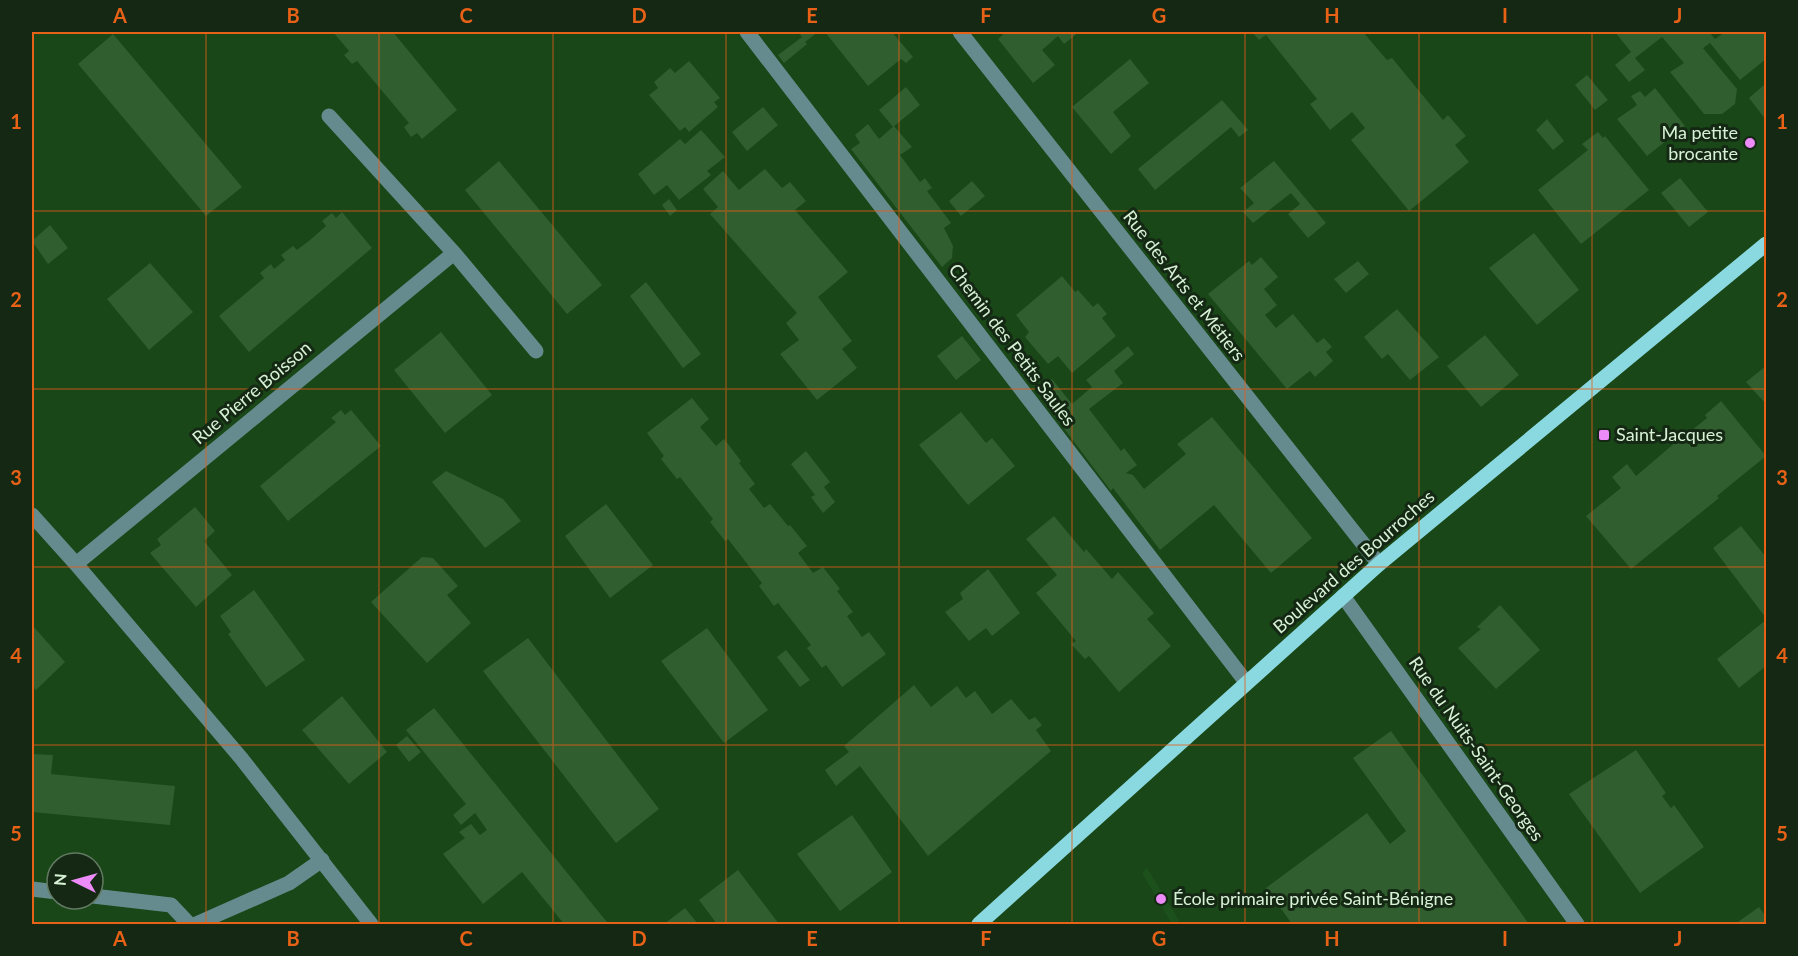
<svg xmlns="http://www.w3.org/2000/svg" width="1798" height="956" font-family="Lato,sans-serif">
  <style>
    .built { fill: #1d511c }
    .building { fill: #305e2e }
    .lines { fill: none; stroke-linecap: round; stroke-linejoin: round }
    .minor { stroke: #668b8e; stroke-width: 15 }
    .major { stroke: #8bd9e0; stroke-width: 15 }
    .grid { fill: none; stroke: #e76116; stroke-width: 1.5; stroke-opacity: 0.55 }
    .poi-dot { fill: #ed8cf9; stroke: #142814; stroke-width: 2 }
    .labels { text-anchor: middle; stroke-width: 6; stroke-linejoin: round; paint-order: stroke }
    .poi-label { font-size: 18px; fill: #d8f2d6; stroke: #142814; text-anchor: start }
    .street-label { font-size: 18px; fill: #d8f2d6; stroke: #142814 }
    .neatline { fill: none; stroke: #e76116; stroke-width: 2 }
    .grid-label { font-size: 20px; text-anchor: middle; font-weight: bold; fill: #e76116 }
  </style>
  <rect width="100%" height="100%" fill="#194718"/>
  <path class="built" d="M1147 868 1181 924H1172L1142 873Z"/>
  <path class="building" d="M333 32H393L457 110 422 139 417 133 411 137 404 127 409 123 357 61 352 64 344 55 349 51Z
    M798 32H818L805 42 807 44 784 63 778 55 802 37Z
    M825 32H892L913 57 906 63 901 59 868 86Z
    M1006 32H1079L1064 44 1058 36 1042 50 1055 65 1033 83 998 39Z
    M1252 32H1363L1387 60 1392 58 1443 120 1448 115 1466 136 1455 145 1469 162 1409 211 1351 140 1365 128 1352 112 1330 130 1310 104 1317 99 1266 35 1259 40Z
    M1615 32H1709L1715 39 1725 32H1766V59L1740 80 1710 43 1703 48 1737 89 1735 104 1722 114H1704L1670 72 1684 63 1662 37 1635 58 1645 70 1629 82 1615 65 1631 52Z
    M113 34 242 187 206 216 78 64Z
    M1130 59 1149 83 1113 112 1131 136 1111 154 1072 107Z
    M689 61 720 98 714 102 718 107 689 132 685 127 680 131 649 95 658 88 654 82 670 68 675 73Z
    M1587 75 1608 100 1595 110 1575 85Z
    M1764 85 1766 89V120L1749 98Z
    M906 87 920 105 893 127 879 110Z
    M1655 88 1685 126 1647 156 1617 119 1637 105 1631 96 1640 91 1645 97Z
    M1222 100 1248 130 1239 137 1231 127 1155 190 1138 169Z
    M763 107 778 125 747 151 732 132Z
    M1547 119 1564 141 1553 150 1536 130Z
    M868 124 879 139 894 126 912 147 900 155 920 182 925 178 932 188 927 191 951 223 944 228 953 246 952 258 942 267 851 149 860 143 855 135Z
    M701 130 725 157 707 171 711 175 679 200 667 185 654 195 638 174 680 139 685 144Z
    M1598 132 1603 138 1605 136 1649 190 1581 244 1538 190 1588 150 1582 144Z
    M499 161 602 285 567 314 465 190Z
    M1274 161 1326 223 1308 238 1288 214 1300 204 1291 193 1253 223 1243 212 1254 203 1240 188Z
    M765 169 782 188 790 182 806 201 795 210 848 272 818 297 852 341 842 349 857 368 817 400 780 354 799 340 786 323 797 313 710 214 718 207 703 189 723 171 739 190Z
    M1680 178 1708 212 1689 227 1661 193Z
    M972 181 985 196 961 216 949 201Z
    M669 199 677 210 670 216 662 205Z
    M342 212 372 248 249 352 219 316 264 278 260 273 271 264 274 269 285 260 281 255 293 246 297 250 310 240 326 226 322 221 332 213 336 218Z
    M50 225 68 248 48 264 32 241Z
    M1534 233 1579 290 1537 325 1489 268Z
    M1261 257 1278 277 1264 289 1277 305 1265 315 1276 328 1293 314 1317 343 1324 338 1332 347 1326 352 1333 361 1315 377 1310 371 1287 389 1208 294 1249 261 1252 265Z
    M1358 261 1369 274 1346 293 1334 279Z
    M150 263 193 312 149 350 107 299Z
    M1062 276 1075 292 1078 290 1093 307 1098 303 1107 314 1102 318 1116 336 1072 373 1058 356 1048 364 1025 337 1029 332 1016 315Z
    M646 282 701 354 683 368 630 296Z
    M1397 309 1439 357 1410 380 1388 354 1382 359 1364 337Z
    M441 332 492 395 445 433 394 370Z
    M1485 335 1519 375 1481 407 1447 366Z
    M962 336 981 360 956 380 937 356Z
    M1128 346 1134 354 1114 371 1123 383 1089 409 1121 451 1124 448 1137 465 1126 473 1133 475 1144 489 1186 454 1177 444 1212 417 1312 538 1271 573 1214 505 1160 550 1113 488 1111 491 1036 391 1052 379 1072 404 1092 387 1086 380Z
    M1766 366V404L1746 382Z
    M692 398 709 419 700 427 716 446 724 439 741 461 739 463 755 484 749 489 764 508 770 504 788 526 790 525 807 546 798 553 813 573 823 567 840 589 837 591 853 612 847 616 862 637 869 632 886 654 842 687 826 665 822 668 807 648 811 645 778 603 774 606 759 586 762 583 728 539 725 541 710 522 713 519 680 477 677 479 661 459 664 456 647 433Z
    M1721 401 1766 456 1717 496 1719 498 1631 569 1586 516 1621 488 1612 477 1627 464 1636 476 1690 430 1691 431 1707 418 1705 415Z
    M341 410 345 415 351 410 381 446 288 521 260 486 336 422 331 418Z
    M961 412 986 443 992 438 1015 466 968 505 919 445Z
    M806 451 830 482 824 487 835 502 823 513 811 497 815 495 791 464Z
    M446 471 503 499 521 521 485 548 432 482Z
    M606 504 653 565 610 598 565 536Z
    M195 507 215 531 204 541 232 575 196 607 150 553 161 545 157 539Z
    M1054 516 1084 552 1086 549 1112 579 1118 572 1154 613 1147 619 1171 646 1119 692 1089 656 1085 659 1071 644 1076 641 1036 593 1057 575 1026 539Z
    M1741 526 1766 557V618L1713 548Z
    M422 557 433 558 458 586 447 595 471 623 427 663 371 602Z
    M988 569 1020 613 992 636 986 628 969 641 945 612 963 599 960 593Z
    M254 590 305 660 266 687 228 634 231 632 220 616Z
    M1500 605 1540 650 1496 689 1458 648 1481 629 1477 627Z
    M1766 620V666L1739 688 1717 659Z
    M32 625 65 662 36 690 32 686Z
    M707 628 768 710 724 743 661 661Z
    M528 638 659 809 616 843 483 671Z
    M786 650 810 680 800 687 777 657Z
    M914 685 931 707 957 686 966 698 975 691 992 714 1011 699 1029 720 1035 717 1042 725 1036 730 1051 751 928 856 860 766 836 786 825 770 849 752 844 746Z
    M342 696 387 752 349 784 302 730Z
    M434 708 602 916 609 924H564L522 872 483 904 443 854 465 838 459 832 471 824 480 835 487 830 475 813 461 825 453 815 466 804 406 730Z
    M1391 731 1529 924H1292L1266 888 1367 813 1390 844 1406 831 1353 758Z
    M407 736 421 752 409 762 396 745Z
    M1636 750 1666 793 1662 796 1671 808 1674 805 1704 847 1640 893 1569 794Z
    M32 754 53 755 51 774 175 786 170 825 32 812Z
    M852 815 892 872 840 911 797 854Z
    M738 870 779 924H717L699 900Z
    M1759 907 1766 917V924H1735Z
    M685 908 698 924H664Z"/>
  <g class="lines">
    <path class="minor" d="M747 32 1246 682
      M960 32 1379 564
      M329 116 454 253 536 351
      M32 515 76 564 241 758 371 924
      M76 564 454 253
      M1343 596 1577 924
      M32 889 57 892
      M93 896 171 905 189 924
      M196 924 289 883 322 860"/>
    <path class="major" d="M979 924 1379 564 1766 244"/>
  </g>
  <path class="grid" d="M206 32V924M379 32V924M553 32V924M726 32V924M899 32V924M1072 32V924M1245 32V924M1419 32V924M1592 32V924M32 211H1766M32 389H1766M32 567H1766M32 745H1766"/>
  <g class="poi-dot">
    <circle cx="1750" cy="143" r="6"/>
    <rect x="1598" y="429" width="12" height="12" rx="3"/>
    <circle cx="1161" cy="899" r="6"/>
  </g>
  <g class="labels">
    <g class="poi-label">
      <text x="1738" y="139" text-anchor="end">Ma petite<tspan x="1738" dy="21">brocante</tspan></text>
      <text x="1616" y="441">Saint-Jacques</text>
      <text x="1173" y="905">École primaire privée Saint-Bénigne</text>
    </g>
    <g class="street-label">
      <text transform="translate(1184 286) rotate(52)" y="6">Rue des Arts et Métiers</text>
      <text transform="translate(1012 345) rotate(53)" y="6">Chemin des Petits Saules</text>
      <text transform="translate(252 393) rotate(-40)" y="6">Rue Pierre Boisson</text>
      <text transform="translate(1354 562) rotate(-41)" y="6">Boulevard des Bourroches</text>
      <text transform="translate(1476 749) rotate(55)" y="6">Rue du Nuits-Saint-Georges</text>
    </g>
  </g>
  <rect width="1798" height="956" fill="none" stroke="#142814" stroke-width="66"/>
  <g transform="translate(75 881) rotate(275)"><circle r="28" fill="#142814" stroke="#627962" stroke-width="1.5"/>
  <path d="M0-4.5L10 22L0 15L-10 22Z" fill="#ed8cf9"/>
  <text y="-9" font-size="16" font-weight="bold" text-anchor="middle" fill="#d8f2d6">N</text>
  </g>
  <rect x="33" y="33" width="1732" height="890" class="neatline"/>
  <g class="grid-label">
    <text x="120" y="23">A</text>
    <text x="293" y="23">B</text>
    <text x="466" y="23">C</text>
    <text x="639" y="23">D</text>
    <text x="812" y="23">E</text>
    <text x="986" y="23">F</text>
    <text x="1159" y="23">G</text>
    <text x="1332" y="23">H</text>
    <text x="1505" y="23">I</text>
    <text x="1678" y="23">J</text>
    <text x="16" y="129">1</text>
    <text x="1782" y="129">1</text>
    <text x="16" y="307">2</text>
    <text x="1782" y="307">2</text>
    <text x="16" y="485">3</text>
    <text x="1782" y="485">3</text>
    <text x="16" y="663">4</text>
    <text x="1782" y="663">4</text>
    <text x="16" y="841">5</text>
    <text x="1782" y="841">5</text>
    <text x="120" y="946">A</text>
    <text x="293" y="946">B</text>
    <text x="466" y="946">C</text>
    <text x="639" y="946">D</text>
    <text x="812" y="946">E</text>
    <text x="986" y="946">F</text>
    <text x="1159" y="946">G</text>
    <text x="1332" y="946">H</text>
    <text x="1505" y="946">I</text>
    <text x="1678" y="946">J</text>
  </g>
</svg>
